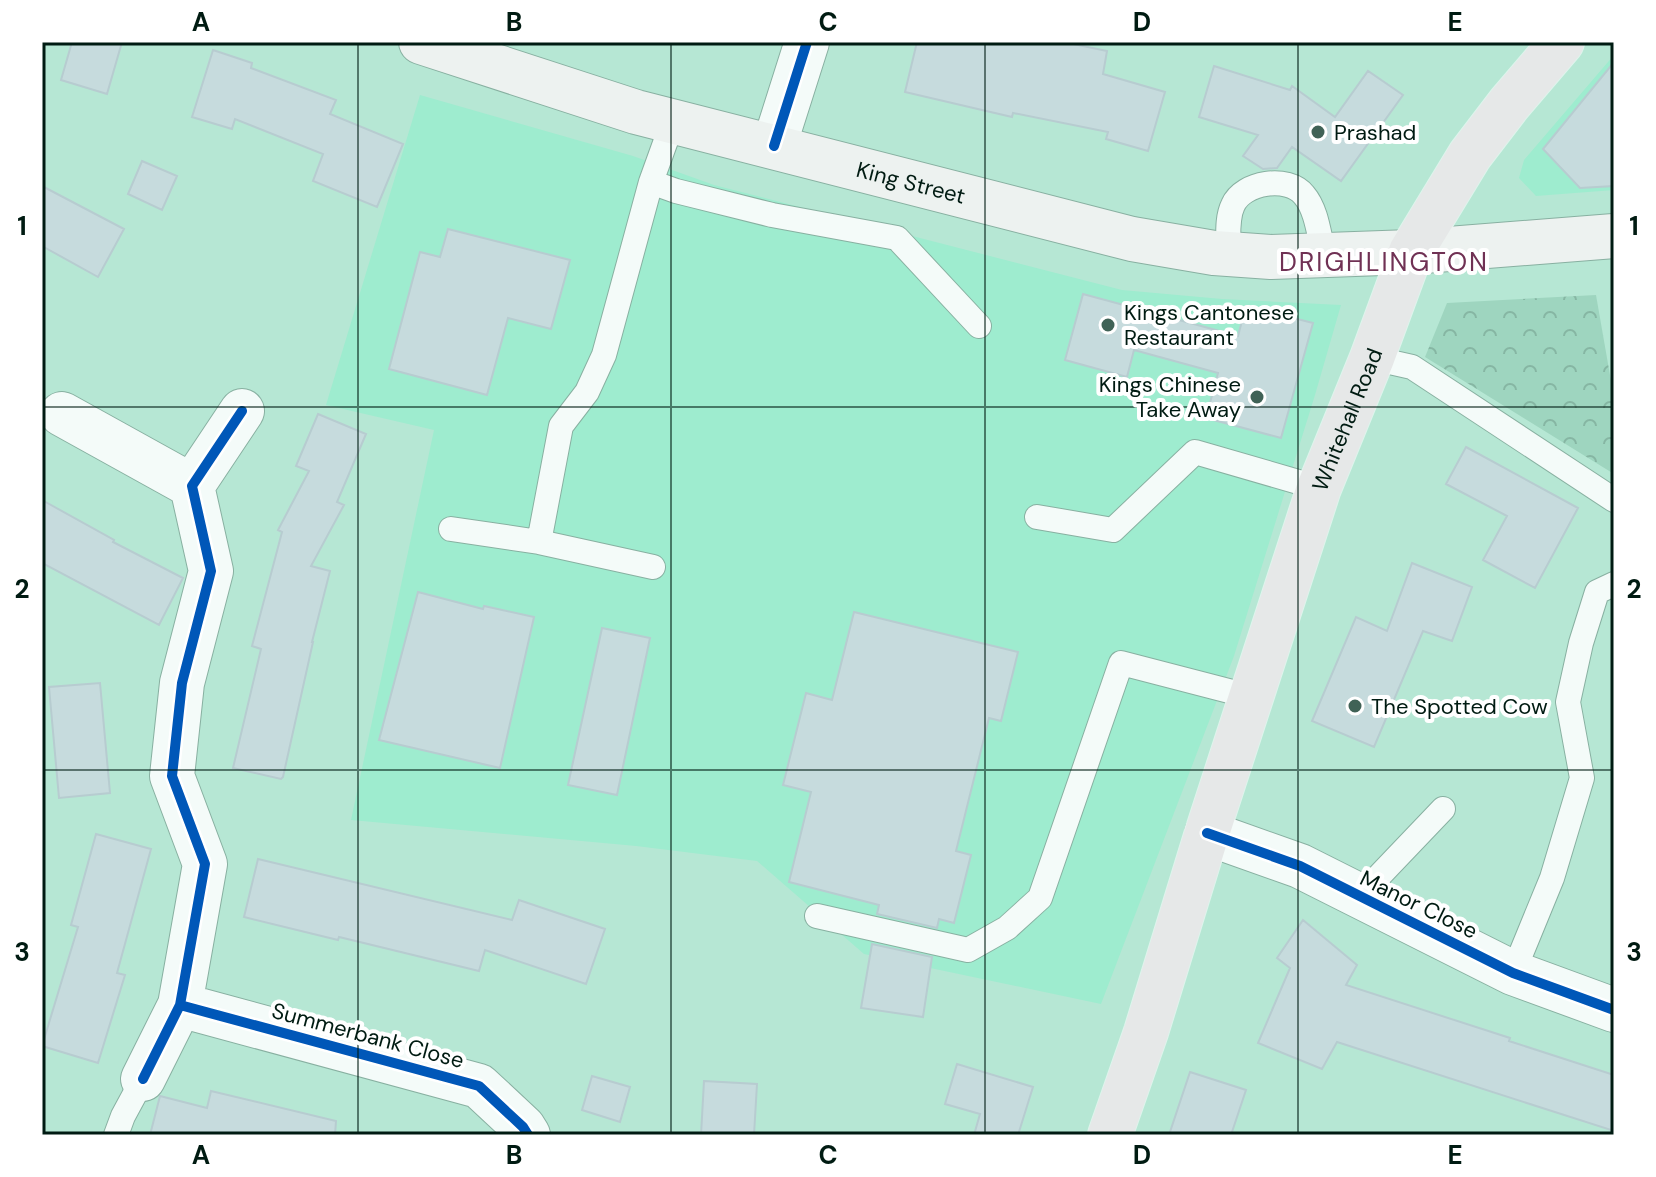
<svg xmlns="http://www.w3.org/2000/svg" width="1656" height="1177" font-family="'DM Sans',sans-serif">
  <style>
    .built { fill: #9eeccf }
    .park { fill: url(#park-crowns) }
    .building { fill: #c6dbdd; stroke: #b7ccd0; stroke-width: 2 }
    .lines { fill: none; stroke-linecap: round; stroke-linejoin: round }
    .lane-casing { stroke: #88b0a1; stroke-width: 26 }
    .street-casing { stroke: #88b0a1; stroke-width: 46 }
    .secondary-casing { stroke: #88b0a1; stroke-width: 46 }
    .primary-casing { stroke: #def4ec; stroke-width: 46 }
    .lane { stroke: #f4fbf9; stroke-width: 24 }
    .street { stroke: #f4fbf9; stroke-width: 44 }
    .secondary { stroke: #edf2f0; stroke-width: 44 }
    .primary { stroke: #e6e8e8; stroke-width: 44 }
    .cycleway-casing { stroke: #fff; stroke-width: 15 }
    .cycleway { stroke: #0057b8; stroke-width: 10 }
    .grid { fill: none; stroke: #001b12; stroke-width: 2; stroke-opacity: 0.55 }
    .poi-dot { fill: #406256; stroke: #fff; stroke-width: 3 }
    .labels { text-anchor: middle; stroke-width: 8; stroke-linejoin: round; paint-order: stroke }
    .poi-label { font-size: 22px; fill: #001b12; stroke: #fff; text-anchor: start }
    .street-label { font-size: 22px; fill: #001b12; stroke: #fff }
    .quarter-label { font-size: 26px; letter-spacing: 2px; fill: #703154; stroke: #fff }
    .neatline { fill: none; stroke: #001b12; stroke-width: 3 }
    .grid-label { font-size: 26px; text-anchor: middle; font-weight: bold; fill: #001b12 }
  </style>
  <defs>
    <pattern id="park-crowns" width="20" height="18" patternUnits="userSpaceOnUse" patternTransform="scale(2)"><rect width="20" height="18" fill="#9ed5bf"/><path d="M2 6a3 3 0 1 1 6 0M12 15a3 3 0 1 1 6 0" fill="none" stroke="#86b6a3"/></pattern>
  </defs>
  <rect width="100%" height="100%" fill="#b6e7d4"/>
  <path class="built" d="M1614 55V190L1536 196 1519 178 1524 160Z
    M420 95 633 156 714 185 1122 290 1222 299 1341 305 1315 395 1234 656 1101 1004 864 954 757 861 636 846 351 820 434 430 326 405Z"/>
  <path class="park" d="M1596 295 1614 398V474L1425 357 1447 303Z"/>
  <path class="building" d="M72 42H122L107 94 61 80Z
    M917 42H1064L1107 51 1103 74 1165 92 1148 151 1106 139 1108 132 1013 113 1012 117 905 92Z
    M213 50 252 63 251 68 336 100 330 114 403 144 377 207 313 181 323 154 235 119 232 129 192 117Z
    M1614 62V186L1580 188 1543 149Z
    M1214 66 1290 90 1292 86 1335 117 1368 71 1403 95 1341 181 1292 147 1277 168 1263 169 1243 156 1258 135 1199 117Z
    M142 161 177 176 162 210 128 194Z
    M42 186 124 229 98 277 42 246Z
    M448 229 570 260 551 329 508 318 487 395 389 369 420 252 440 257Z
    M1083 294 1238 336 1246 306 1313 323 1281 438 1206 418 1218 373 1134 350 1127 377 1065 360Z
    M318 414 366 434 337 502 344 505 311 566 330 571 312 642H313L283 777 281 779 233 768 261 649 252 646 282 532 278 530 309 471 296 466Z
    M1466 447 1578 508 1535 588 1483 560 1507 516 1446 484Z
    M42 500 114 540 113 542 183 578 159 625 42 563Z
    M1412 563 1472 587 1452 641 1423 631 1374 747 1312 721 1356 617 1387 631Z
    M418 592 483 609 484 606 534 617 500 768 379 740Z
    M854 612 1018 652 1001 721 989 718 956 851 971 855 954 923 939 919 937 928 877 914 879 905 789 882 811 792 783 785 806 693 832 700Z
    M602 628 650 638 617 795 568 785Z
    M100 683 110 793 59 798 49 687Z
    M96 834 151 849 117 973 125 975 98 1063 42 1046 78 927 71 925Z
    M258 859 512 920 519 900 605 929 586 984 485 950 479 971 339 937 338 940 244 917Z
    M1303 920 1357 965 1346 985 1510 1038 1509 1041 1614 1075V1131L1337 1042 1322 1069 1258 1043 1290 968 1277 958Z
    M872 944 932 957 923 1017 861 1008Z
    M957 1064 1033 1087 1018 1135H974L980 1114 945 1104Z
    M1190 1072 1246 1090 1231 1135H1169Z
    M592 1076 630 1087 620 1122 582 1110Z
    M704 1081 757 1084 754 1135H701Z
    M211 1091 336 1121 335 1135H150L160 1096 207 1108Z"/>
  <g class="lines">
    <defs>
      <path id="lane" d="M673 121 651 182 676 191 772 215 897 238 979 326
        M1228 255C1229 239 1226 219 1233 205 1243 182 1288 175 1304 195 1317 210 1319 236 1324 255
        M1372 358 1412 367 1614 500
        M1037 517 1113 530 1195 452 1319 488
        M451 529 539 542 653 567
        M539 542 561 426 587 392 604 355 651 182
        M1359 897 1443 809
        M817 916 968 950 1007 928 1040 898 1121 663 1252 697
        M1513 973 1552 878 1582 778 1568 702 1581 643 1597 592 1614 584
        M116 1135 123 1116 143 1079"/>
      <path id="street" d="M774 146 807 42
        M62 414 192 486
        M1207 833 1300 866 1513 973 1614 1010
        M180 1005 479 1086 523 1127 528 1135
        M143 1079 180 1005 205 864 172 776 182 683 211 571 192 486 242 411"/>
      <g id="secondary">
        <path id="s1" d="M421 42 636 112 1132 239 1214 253 1271 257 1411 252 1614 236"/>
      </g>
      <g id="primary">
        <path id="s2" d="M1110 1135 1146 1032 1207 833 1319 488 1372 358 1411 252 1470 155 1509 104 1562 42"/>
      </g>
    </defs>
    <use href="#lane" class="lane-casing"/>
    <use href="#street" class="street-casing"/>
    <use href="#secondary" class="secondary-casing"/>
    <use href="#primary" class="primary-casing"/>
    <use href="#lane" class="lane"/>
    <use href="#street" class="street"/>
    <use href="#secondary" class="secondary"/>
    <use href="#primary" class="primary"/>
    <defs>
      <path id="cycleway" d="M774 146 807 42
        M1207 833 1300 866 1513 973 1614 1010
        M180 1005 479 1086 523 1127 528 1135
        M143 1079 180 1005 205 864 172 776 182 683 211 571 192 486 242 411"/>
    </defs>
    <use href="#cycleway" class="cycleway-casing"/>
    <use href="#cycleway" class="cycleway"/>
  </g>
  <path class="grid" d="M358 42V1135M671 42V1135M985 42V1135M1298 42V1135M42 407H1614M42 770H1614"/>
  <g class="poi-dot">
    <circle cx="1318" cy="132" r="8"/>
    <circle cx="1108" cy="325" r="8"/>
    <circle cx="1257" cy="397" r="8"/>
    <circle cx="1355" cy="706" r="8"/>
  </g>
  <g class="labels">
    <g class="poi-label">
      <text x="1334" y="140">Prashad</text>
      <text x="1124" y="320">Kings Cantonese<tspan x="1124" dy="25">Restaurant</tspan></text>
      <text x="1241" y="392" text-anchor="end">Kings Chinese<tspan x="1241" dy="25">Take Away</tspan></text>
      <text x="1371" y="714">The Spotted Cow</text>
    </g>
    <g class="street-label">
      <text dy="8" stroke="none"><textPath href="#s1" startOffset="510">King Street</textPath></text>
      <text dy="8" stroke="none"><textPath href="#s2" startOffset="754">Whitehall Road</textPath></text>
      <text transform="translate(1419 904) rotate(26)" y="8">Manor Close</text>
      <text transform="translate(368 1035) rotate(15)" y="8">Summerbank Close</text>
    </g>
    <g class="quarter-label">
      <text x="1384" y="271">DRIGHLINGTON</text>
    </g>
  </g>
  <rect width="1656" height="1177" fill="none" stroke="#ffffff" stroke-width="88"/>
  <rect x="44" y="44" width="1568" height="1089" class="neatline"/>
  <g class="grid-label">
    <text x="201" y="31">A</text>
    <text x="514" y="31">B</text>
    <text x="828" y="31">C</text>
    <text x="1142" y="31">D</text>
    <text x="1455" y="31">E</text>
    <text x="22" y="235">1</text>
    <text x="1634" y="235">1</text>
    <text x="22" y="598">2</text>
    <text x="1634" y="598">2</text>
    <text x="22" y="961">3</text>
    <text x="1634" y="961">3</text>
    <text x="201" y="1164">A</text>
    <text x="514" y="1164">B</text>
    <text x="828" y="1164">C</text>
    <text x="1142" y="1164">D</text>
    <text x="1455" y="1164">E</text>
  </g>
</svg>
